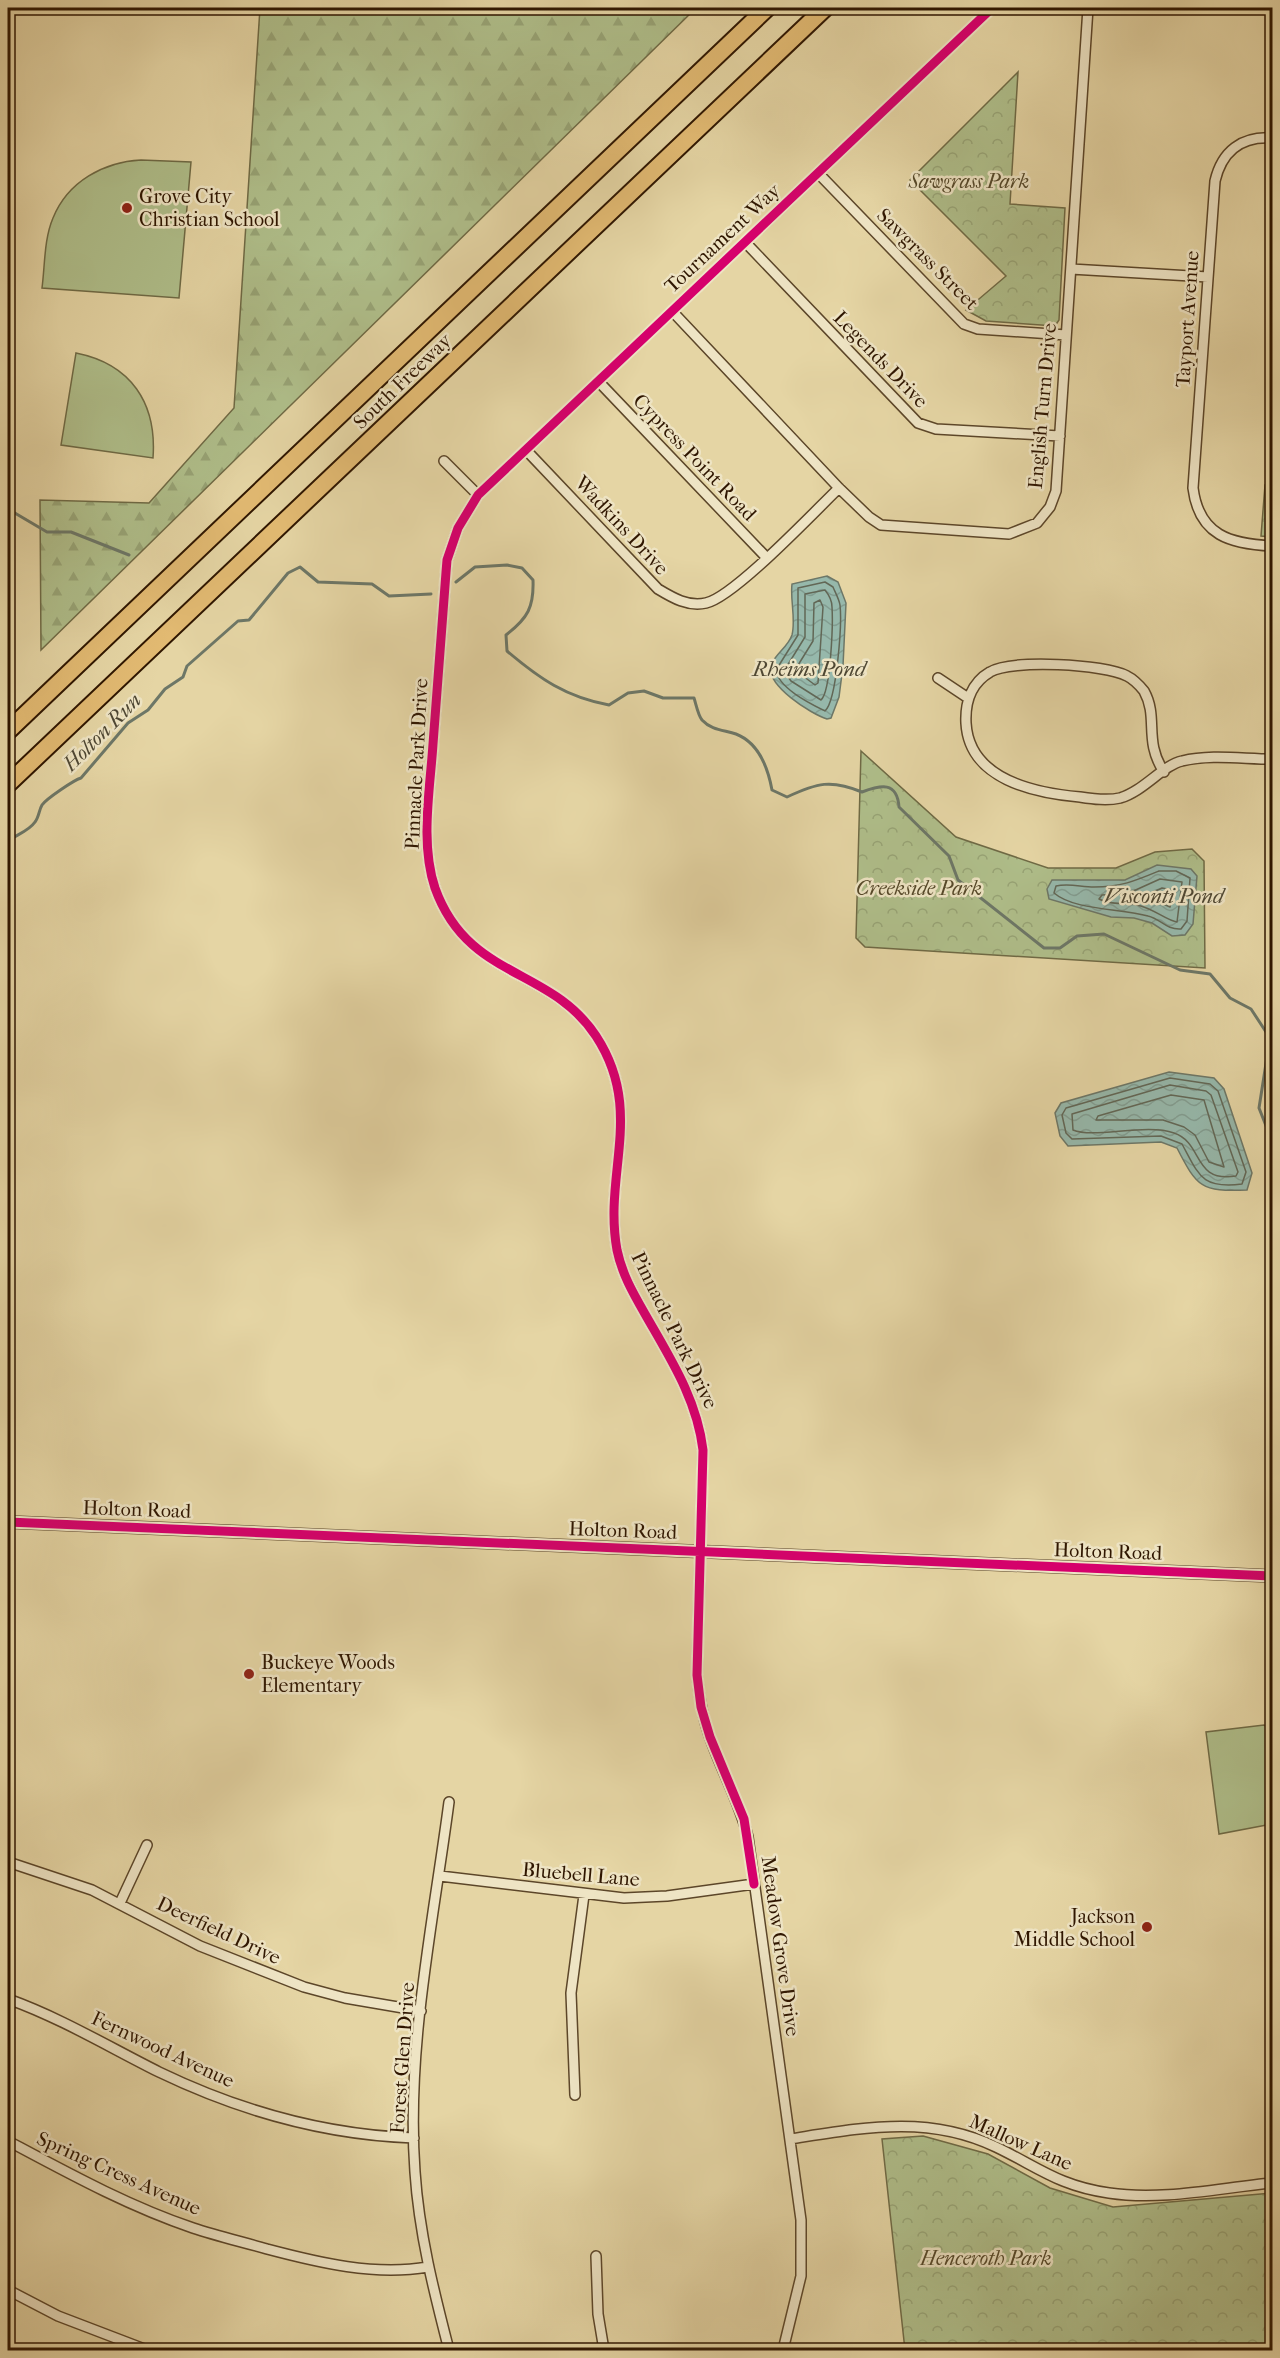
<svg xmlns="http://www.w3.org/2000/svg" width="1280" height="2358" font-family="'IM FELL French Canon',serif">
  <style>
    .grass { fill: #afbe8a; stroke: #6f6a45; stroke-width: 1.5 }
    .forest { fill: url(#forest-firs); stroke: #6f6a45; stroke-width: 1.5 }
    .park { fill: url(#park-crowns); stroke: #6f6a45; stroke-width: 1.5 }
    .water { fill: url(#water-waves); stroke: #6d7767; stroke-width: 1.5 }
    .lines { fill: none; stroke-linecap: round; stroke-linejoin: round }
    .shore { stroke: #626756; stroke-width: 1.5 }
    .stream { stroke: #6d7767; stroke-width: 3 }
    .minor-casing { stroke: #5c4629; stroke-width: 12 }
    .tertiary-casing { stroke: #5c4629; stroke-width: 14 }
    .motorway-casing { stroke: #2f1600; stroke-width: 20 }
    .minor { stroke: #eee4c4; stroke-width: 9 }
    .tertiary { stroke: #eee4c4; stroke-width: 10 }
    .motorway { stroke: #e2ba72; stroke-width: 16 }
    .cycleway-casing { stroke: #eee4c4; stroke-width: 13 }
    .cycleway { stroke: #d6006c; stroke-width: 9 }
    .poi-dot { fill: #8f2418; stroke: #eee4c4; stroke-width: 2 }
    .labels { text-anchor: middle; stroke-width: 5; stroke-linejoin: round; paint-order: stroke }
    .park-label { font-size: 20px; font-style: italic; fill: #554829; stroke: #eee4c4 }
    .poi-label { font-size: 20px; fill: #2f1600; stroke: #eee4c4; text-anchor: start }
    .street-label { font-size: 20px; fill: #2f1600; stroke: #eee4c4 }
    .water-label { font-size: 21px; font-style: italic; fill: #4e4733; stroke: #eee4c4 }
  </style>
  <defs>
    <pattern id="forest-firs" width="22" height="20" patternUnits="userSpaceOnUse" patternTransform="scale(1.5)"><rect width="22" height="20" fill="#afbe8a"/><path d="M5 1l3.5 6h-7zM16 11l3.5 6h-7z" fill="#97a375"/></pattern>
    <pattern id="park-crowns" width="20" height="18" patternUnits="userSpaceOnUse" patternTransform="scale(1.5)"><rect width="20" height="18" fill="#afbe8a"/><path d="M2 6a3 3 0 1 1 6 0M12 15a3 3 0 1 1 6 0" fill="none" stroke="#97a375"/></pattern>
    <pattern id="water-waves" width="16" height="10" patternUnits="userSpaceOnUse" patternTransform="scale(1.5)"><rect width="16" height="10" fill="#96b8ab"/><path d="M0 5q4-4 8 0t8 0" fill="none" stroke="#829d91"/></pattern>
  </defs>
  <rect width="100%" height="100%" fill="#e5d5a4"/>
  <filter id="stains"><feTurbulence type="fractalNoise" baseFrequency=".00333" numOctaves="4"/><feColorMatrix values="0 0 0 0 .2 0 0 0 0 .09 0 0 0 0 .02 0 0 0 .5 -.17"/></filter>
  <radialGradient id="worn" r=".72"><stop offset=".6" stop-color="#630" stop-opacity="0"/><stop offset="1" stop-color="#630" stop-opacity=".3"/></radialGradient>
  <path class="grass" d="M141 160 191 162 179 298 42 288C45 265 44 239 53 218 68 181 104 162 141 160Z
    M76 353C131 364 157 403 153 458L61 445Z
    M1264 1725 1272 1731V1824L1219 1834 1206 1732Z"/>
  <path class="forest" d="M260 8H696L41 650 40 500 149 503 234 408Z"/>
  <path class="park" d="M1018 72 1010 204 1065 208 1059 320 1055 326 986 321 966 310 1006 276 910 180Z
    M1265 485 1272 486V537L1261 536Z
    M861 751 956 837 1048 868H1116L1155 852 1192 849 1204 861 1205 968 865 947 856 938Z
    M923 2136 988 2154 1050 2188 1113 2207 1272 2193V2350H905L882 2139Z"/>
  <path class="water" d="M827 576 838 582 846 603 843 666 839 697 831 718 827 719C811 714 765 685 771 665 776 653 788 647 792 635 796 619 790 600 792 584Z
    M1157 865 1191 869 1197 876 1193 924 1185 935 1172 936 1152 923 1134 918 1111 917 1049 899 1047 889 1052 880H1125Z
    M1169 1072 1214 1078 1224 1089 1252 1173 1247 1190C1201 1192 1197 1187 1177 1148L1161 1142 1068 1146 1060 1136 1055 1113 1061 1103Z"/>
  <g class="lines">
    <path class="shore" d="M825 582 833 587C835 592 839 599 840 605 842 623 837 700 825 711 811 704 778 688 776 670L798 635V588Z
      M825 590C829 595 832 601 832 607 833 623 831 691 821 700L791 681 784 671 805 637V594Z
      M820 600 823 607 818 683 815 685 795 670 813 641 814 603Z
      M1159 871H1176L1190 878 1187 921 1181 929C1166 930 1161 919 1148 916 1122 908 1075 911 1054 893L1056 886C1069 883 1081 887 1094 887 1121 887 1135 881 1159 871Z
      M1160 879 1182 882 1177 922C1167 921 1153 908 1137 905 1124 902 1111 906 1099 899L1102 895 1129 893Z
      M1162 888 1173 890 1170 907 1148 897 1149 894Z
      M1170 1078 1210 1084 1218 1091 1246 1172 1242 1184C1201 1189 1199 1175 1182 1144L1161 1136 1072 1139 1066 1133 1062 1115 1066 1108Z
      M1170 1085 1206 1091 1211 1095 1238 1172 1236 1176C1192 1183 1204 1143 1174 1133 1146 1123 1094 1139 1073 1130L1072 1114Z
      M1171 1095 1204 1100 1224 1167 1209 1162 1195 1135 1184 1127 1163 1120H1096L1098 1116Z"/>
    <path class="stream" d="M8 509 47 532H71L129 555
      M456 582 475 567 507 565 522 568 533 580C534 607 528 618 506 635L507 651C540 679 566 697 609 705L628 693 644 691 663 698H694C696 704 698 715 702 720 711 730 724 730 736 734 759 743 768 768 772 790L787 797C817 783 831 779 862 792 881 785 897 781 899 807L949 856 958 880 1044 948H1060L1077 936 1104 934 1180 970 1210 974 1230 998 1251 1009 1270 1038 1259 1108 1272 1141
      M8 841C16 835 29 831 35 822 39 817 39 810 42 805 46 799 74 780 81 778L128 723 148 710 165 689 183 677 187 666 238 621 249 620 288 573 300 567 318 582 372 584 389 596 431 594"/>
    <defs>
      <path id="minor" d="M1272 138C1242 136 1222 151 1215 181L1193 488C1199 536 1231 544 1272 546
        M818 173 964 324 978 329 1066 335
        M745 242 918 423 936 429 1060 436
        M1071 269 1208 277
        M672 311 839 488 869 517 881 525 1009 534 1037 523 1050 507 1056 491 1088 8
        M598 381 766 557
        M526 450 658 589C673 598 688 607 706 603 734 597 814 512 839 488
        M444 461 478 495
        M938 678 968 698
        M1164 772C1143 740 1159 718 1144 691 1140 686 1133 679 1127 676 1105 664 1011 659 990 672 971 683 965 703 966 723 969 779 1034 793 1080 797 1093 799 1107 801 1120 798 1144 791 1163 765 1182 761 1211 754 1243 759 1272 759
        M8 1862 92 1890 200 1946 304 1987 345 1998 421 2011
        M440 1876 624 1898 667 1896 754 1884
        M120 1903 147 1845
        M8 1999C61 2018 109 2047 159 2072 238 2110 326 2135 414 2138
        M575 2095 571 1993 584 1895
        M790 2139C861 2128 928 2114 996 2147 1038 2167 1059 2186 1109 2193 1162 2201 1219 2188 1272 2183
        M8 2141C68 2173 128 2206 193 2228 217 2236 243 2242 267 2249 320 2263 374 2276 428 2267
        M596 2256 598 2314 604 2350
        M8 2290 58 2316 147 2350
        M449 2350C434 2292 419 2233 415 2172 406 2049 433 1924 449 1802
        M783 2350 801 2276V2220L748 1837C739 1801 721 1770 709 1735 702 1715 699 1696 697 1675L703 1450C697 1399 670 1358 645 1314 633 1293 622 1274 617 1250 603 1173 645 1111 596 1036 550 966 468 980 435 888 420 843 430 790 433 744 438 682 442 621 447 560L458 528 478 495 992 8"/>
      <path id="tertiary" d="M8 1522 1272 1576"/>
      <path id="motorway" d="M8 731 767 8
        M8 784 825 8"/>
    </defs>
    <use href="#minor" class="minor-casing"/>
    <use href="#tertiary" class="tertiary-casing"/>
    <use href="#motorway" class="motorway-casing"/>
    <use href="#minor" class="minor"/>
    <use href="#tertiary" class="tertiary"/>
    <use href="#motorway" class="motorway"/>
    <defs>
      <path id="cycleway" d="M8 1522 1272 1576
        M754 1884 744 1819 710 1737 701 1707 697 1675 703 1450C697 1399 670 1358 645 1314 633 1293 622 1274 617 1250 603 1173 645 1111 596 1036 550 966 468 980 435 888 420 843 430 790 433 744 438 682 442 621 447 560L458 528 478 495 992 8"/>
    </defs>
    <use href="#cycleway" class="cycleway-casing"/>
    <use href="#cycleway" class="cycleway"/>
  </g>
  <g class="poi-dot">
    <circle cx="127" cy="208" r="6"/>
    <circle cx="249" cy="1674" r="6"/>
    <circle cx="1147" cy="1927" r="6"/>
  </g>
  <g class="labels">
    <g class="park-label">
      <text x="969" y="188">Sawgrass Park</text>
      <text x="919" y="895">Creekside Park</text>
      <text x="986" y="2265">Henceroth Park</text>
    </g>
    <g class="poi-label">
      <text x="139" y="203">Grove City<tspan x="139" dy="23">Christian School</tspan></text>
      <text x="261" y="1669">Buckeye Woods<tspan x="261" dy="23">Elementary</tspan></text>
      <text x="1135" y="1923" text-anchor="end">Jackson<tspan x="1135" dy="23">Middle School</tspan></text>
    </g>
    <g class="street-label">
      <text transform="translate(722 238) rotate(-43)" y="7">Tournament Way</text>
      <text transform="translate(928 259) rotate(45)" y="7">Sawgrass Street</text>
      <text transform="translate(1187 319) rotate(-86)" y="7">Tayport Avenue</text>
      <text transform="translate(881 359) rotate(46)" y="7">Legends Drive</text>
      <text transform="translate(402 381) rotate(-44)" y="7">South Freeway</text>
      <text transform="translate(1042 406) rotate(-85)" y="7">English Turn Drive</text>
      <text transform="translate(695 457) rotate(46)" y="7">Cypress Point Road</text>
      <text transform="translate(622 525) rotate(47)" y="7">Wadkins Drive</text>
      <text transform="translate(416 764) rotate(-87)" y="7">Pinnacle Park Drive</text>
      <text transform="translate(675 1330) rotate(64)" y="7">Pinnacle Park Drive</text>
      <text transform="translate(137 1509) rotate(2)" y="7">Holton Road</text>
      <text transform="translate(623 1530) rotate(2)" y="7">Holton Road</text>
      <text transform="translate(1108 1551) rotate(2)" y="7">Holton Road</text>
      <text transform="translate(581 1874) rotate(5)" y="7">Bluebell Lane</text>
      <text transform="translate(219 1930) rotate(25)" y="7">Deerfield Drive</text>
      <text transform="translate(781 1946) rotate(82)" y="7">Meadow Grove Drive</text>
      <text transform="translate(163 2049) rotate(25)" y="7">Fernwood Avenue</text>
      <text transform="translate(402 2058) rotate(-86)" y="7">Forest Glen Drive</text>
      <text transform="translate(1021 2142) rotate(24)" y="7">Mallow Lane</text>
      <text transform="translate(119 2173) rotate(24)" y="7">Spring Cress Avenue</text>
    </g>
    <g class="water-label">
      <text x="809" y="676">Rheims Pond</text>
      <text transform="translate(102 732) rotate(-45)" y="7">Holton Run</text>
      <text x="1164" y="903">Visconti Pond</text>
    </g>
  </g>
  <rect width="1280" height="2358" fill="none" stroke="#e5d5a4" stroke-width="30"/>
  <rect x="9" y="9" width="1262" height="2340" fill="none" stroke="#2f1600" stroke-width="3"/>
  <rect x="15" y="15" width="1250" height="2328" fill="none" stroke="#2f1600" stroke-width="1.5"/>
  <rect width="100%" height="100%" filter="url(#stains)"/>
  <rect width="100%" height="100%" fill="url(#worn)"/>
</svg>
